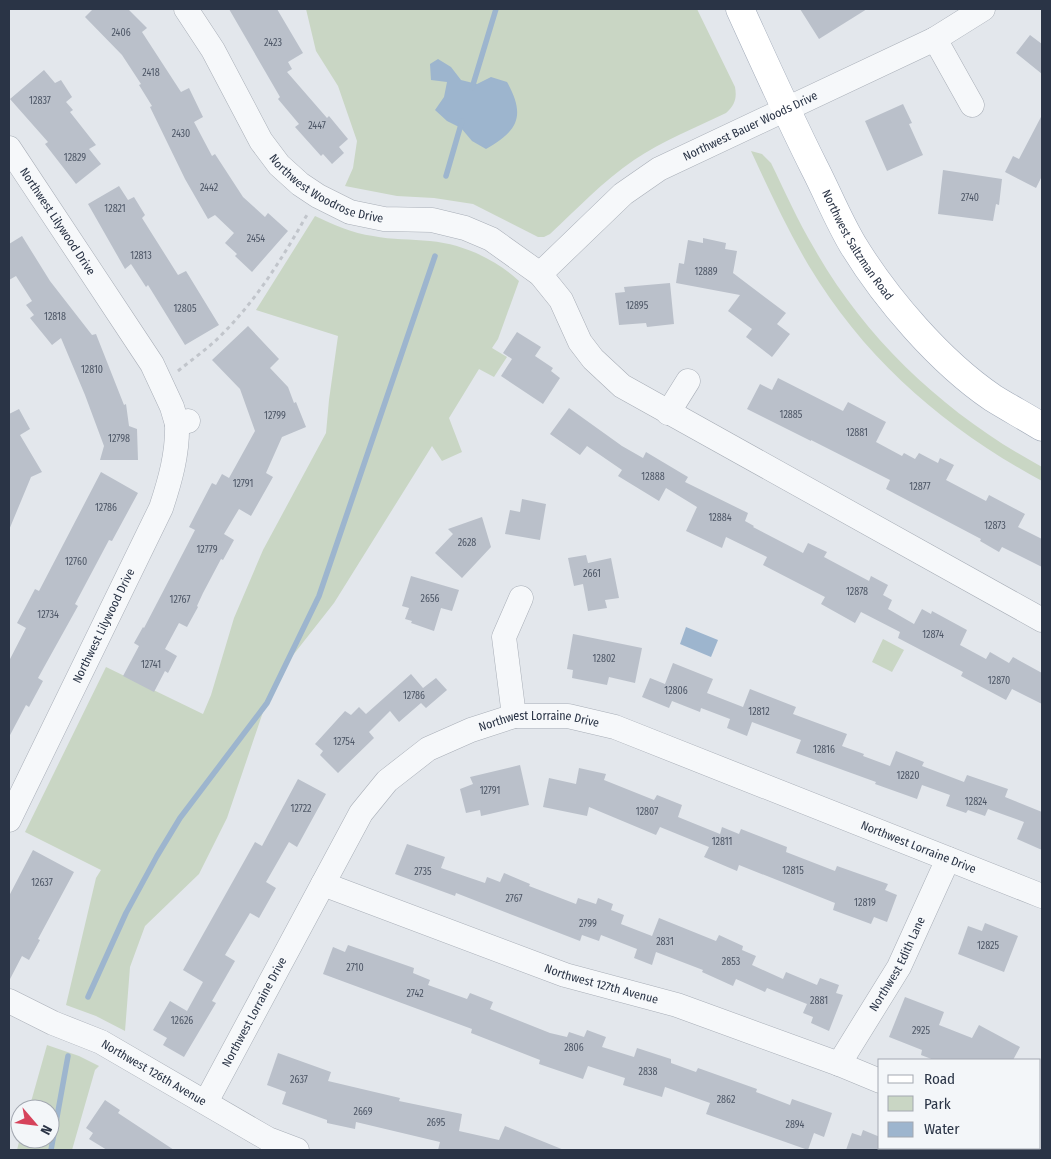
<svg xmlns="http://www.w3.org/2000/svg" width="1051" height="1159" font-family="'Fira Sans Condensed',sans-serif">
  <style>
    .green { fill: #c9d6c4 }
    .water { fill: #9db5ce }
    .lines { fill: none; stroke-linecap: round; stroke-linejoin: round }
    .stream { stroke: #9db5ce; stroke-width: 5.5 }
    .building { fill: #bac0ca }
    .minor-casing { stroke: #a8aeb7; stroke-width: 25 }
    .major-casing { stroke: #a2abb9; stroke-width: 29 }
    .path { stroke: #c1c5cb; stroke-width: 3; stroke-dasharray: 4 4; stroke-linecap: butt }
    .minor { stroke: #f6f8fa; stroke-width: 24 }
    .major { stroke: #fff; stroke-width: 28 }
    .labels { text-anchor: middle; stroke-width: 5; stroke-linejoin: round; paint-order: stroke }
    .number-label { font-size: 10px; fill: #4e5767 }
    .street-label { font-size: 12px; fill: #2a3446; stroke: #f3f6f9 }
  </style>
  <rect width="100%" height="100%" fill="#e3e7ec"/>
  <path class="green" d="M306 9H697L735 87C737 98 735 105 726 113 695 128 662 141 634 160 603 181 577 209 550 234L544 237H538L473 204 434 198 397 196 345 186 353 168 357 141 338 86 316 51Z
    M751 151 762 154 771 163C785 192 798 221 814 248 867 342 948 416 1042 467V481C946 429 866 361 809 266 787 229 769 190 751 151Z
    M315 216C334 225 352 233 373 236 392 240 411 239 430 241 463 244 495 259 519 281L498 339 492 348 507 357 494 377 479 369 449 418 462 452 442 461 432 446 334 603 290 659 263 712 227 818 199 874 145 926 130 967 125 1031 96 1016 66 1005 96 878 101 870 25 832 106 667 203 714 211 695 234 618 263 550 326 433 329 400 338 336 256 310Z
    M883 639 904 650 892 672 872 662Z
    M47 1045 79 1056 99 1066 95 1070 72 1150H17L20 1138 50 1139V1109H29Z"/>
  <path class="water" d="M438 59 451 67 461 80 477 84 491 77 507 82C526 116 518 131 486 149L472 141 461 128 447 121 435 110 444 97 447 82 431 80 430 64Z
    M686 627 718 640 711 657 680 644Z"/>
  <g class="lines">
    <path class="stream" d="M472 88 496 9
      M446 176 462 121
      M88 997 126 913 157 856 180 818 267 703 319 596 435 256
      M51 1150 68 1056"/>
  </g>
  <path class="building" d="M93 9H128L147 28 142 32 181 92 189 88 203 117 194 122 212 156 215 154 243 197 265 217 268 213 288 231 252 272 235 256 237 254 225 243 234 233 215 215 208 219 185 179 150 107 152 106 139 85 141 84 122 55 85 17Z
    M229 9H277L303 53 288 62 292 69 287 72 327 118 329 116 348 139 339 147 344 153 332 164 323 154 321 156 295 127 299 124 278 99 280 97Z
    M800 9H867L819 39Z
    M1030 35 1042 44V74L1016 53Z
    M44 70 55 83 61 80 72 97 66 102 73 110 70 112 96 145 89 149 101 164 76 184 45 144 48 142 10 99Z
    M903 104 912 123 909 124 923 155 887 171 865 121Z
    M1042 115V176L1036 188 1005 172 1013 156 1019 159Z
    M943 170 1002 179 999 205 996 204 993 221 938 214Z
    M119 186 128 200 134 197 145 215 142 218 178 275 186 271 219 325 185 345 148 285 146 287 131 264 125 269 88 204Z
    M22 236 50 281 92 335 96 334 124 405 126 404 129 426 137 429 138 460H100L104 446 85 395 61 338 52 345 30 318 34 315 26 305 32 301 16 276 9 280V244Z
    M703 238 726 243 725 249 737 251 733 273 786 313 777 324 790 334 772 357 746 337 752 329 728 311 740 295 676 283 679 263 684 264 688 240 703 243Z
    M670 283 674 324 647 327 646 323 619 325 615 293 625 292 624 287Z
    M248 326 279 359 270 368 288 387 294 403 296 402 306 427 282 437 266 473 273 477 251 516 239 509 224 534 234 540 223 560 221 559 203 593 197 606 198 607 187 627 179 623 165 649 177 656 168 673 165 671 154 692 123 676 139 646 134 643 143 627 144 628 195 530 189 527 212 483 216 485 222 474 229 478 255 431 240 389 212 360Z
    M517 332 541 347 535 356 553 368 551 371 560 378 543 404 501 376 512 359 503 353Z
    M778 378 843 411 848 402 886 422 876 442 902 456 904 453 915 459 919 453 938 463 940 458 954 465 946 480 986 501 989 495 1025 514 1018 527 1042 539V567L1002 547 999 552 980 541 981 539 886 489 890 480 811 440V441L747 409 760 384 772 390Z
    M569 408 622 446 643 458 646 452 688 477 685 482 748 513 745 521 754 526 753 527 803 553 808 543 827 552 824 557 869 581 871 576 888 585 883 595 892 600 888 609 914 624 922 609 931 614 932 611 967 630 960 645 986 659 990 652 1009 663 1013 657 1042 673V704L1012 689 1006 700 961 676 963 672 898 638 900 632 861 612 855 623 821 604 825 597 763 565 767 557 726 537 722 548 686 531 697 507 666 488 659 501 618 476 622 470 587 446 580 455 550 434Z
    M19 409 30 429 20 435 42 472 31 477 9 530V414Z
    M101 472 138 493 112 541 109 540 75 604 78 606 38 678 43 681 29 707 26 705 9 737V661L26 628 17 623 35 589 39 591Z
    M522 499 546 504 540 540 505 534 510 510 520 512Z
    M482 517 491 547 462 578 435 553 453 534 448 529Z
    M586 555 588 563 611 558 619 598 605 600 607 608 588 611 583 584 574 586 568 558Z
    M411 576 459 590 452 611 441 608 434 631 411 623 412 621 405 619 409 608 402 606Z
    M573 634 642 648 635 683 609 677 607 685 572 678 573 670 567 669Z
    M673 663 713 679 707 693 743 707 750 689 796 707 793 714 847 734 842 746 864 754 863 756 890 766 896 751 924 762 922 766 964 782 967 775 1008 789 1005 797 1042 812V850L1017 839 1024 822 988 809 985 816 968 810 966 813 946 806 950 795 922 785 917 799 875 784 876 782 796 753 801 740 752 722 747 736 727 728 730 719 701 708 700 712 672 701 669 708 642 697 650 678 665 684Z
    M411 674 423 688 436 678 447 690 426 708 421 703 399 722 390 711 369 732 374 738 338 773 320 755 323 751 315 744 345 711 351 715 359 707 366 714Z
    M520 765 529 805 481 816 480 810 466 813 460 789 473 784 470 777Z
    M579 768 606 774 604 780 654 800 657 795 682 805 678 817 720 834 722 827 739 834 741 829 787 847 786 852 835 871 837 866 888 884 885 890 897 895 887 922 874 917 871 924 833 910 835 903 739 865 737 871 704 857 709 847 660 827 656 835 589 807 587 816 543 807 549 778 576 784Z
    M298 779 326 794 297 847 289 842 266 882 276 888 259 918 250 913 225 955 235 961 212 1001 216 1003 184 1057 163 1045 167 1038 153 1030 170 1001 187 1011 203 982 183 970 255 842 262 846Z
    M407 844 445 857 441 868 485 883 487 877 500 882 504 873 530 884 529 886 576 904 578 898 596 904 598 898 613 904 611 910 624 915 621 924 652 936 659 918 716 941 719 935 743 946 742 950 756 956 752 965 783 979 786 972 817 985 820 978 839 985 836 993 843 995 829 1031 811 1023 813 1017 803 1013 807 1004 767 988 765 992 736 979 733 986 702 972 703 970 656 952 652 965 634 958 637 949 601 935 599 941 582 935 580 941 456 893 455 896 395 874Z
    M33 850 74 872 38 939 40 940 29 960 22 956 9 981V896Z
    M985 923 1018 936 1004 972 958 954 968 926 982 931Z
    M348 945 414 968 413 973 430 980 428 985 467 999 470 993 493 1002 490 1009 550 1033 567 1037 569 1032 584 1037 587 1030 606 1037 602 1047 634 1057 637 1048 671 1059V1063L696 1072 698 1068 757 1089 756 1092 790 1105 792 1099 832 1113 824 1137 814 1133 808 1150 706 1114 710 1103 665 1087 662 1097 623 1085 625 1078 588 1066 583 1079 539 1064 540 1060 471 1033 472 1029 323 974 333 947 345 952Z
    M905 997 944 1012 939 1025 972 1038 979 1025 1020 1047 1013 1060H934L921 1055 922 1050 889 1037Z
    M278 1053 331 1072 328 1081 400 1098 399 1101 462 1114 459 1131 499 1140 505 1126 564 1150H438L440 1142 356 1122 355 1129 327 1123V1120L282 1104 286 1092 267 1085Z
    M105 1100 120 1110 118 1113 174 1150H107L89 1139 93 1133 86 1128Z
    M863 1130 880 1137V1148H890L893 1150H846L852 1133 861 1136Z"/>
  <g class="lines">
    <defs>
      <g id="minor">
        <path id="s1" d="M186 9 213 50 261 141 279 165 300 184 318 196 350 212 384 219 432 220 465 228 491 239 540 274 561 300 580 342 593 359 622 386 1042 620"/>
        <path d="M935 39 972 105"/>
        <path id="s2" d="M9 148 152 364 172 407 177 424 188 421"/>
        <path id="s3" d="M540 274 623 194 659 169 935 39 983 9"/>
        <path d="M668 413 688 381"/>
        <path d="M514 716 504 637 521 598"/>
        <path id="s4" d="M9 820 161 508C170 481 178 453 177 424"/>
        <path id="s5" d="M323 884 565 975 677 1005 839 1064 880 1081"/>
        <path id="s6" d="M9 1001 53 1023 101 1042 268 1139 297 1150"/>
        <path id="s7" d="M839 1064 899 967 948 859"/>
        <path id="s8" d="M206 1102 361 813 387 781 428 749 471 730 514 716H568L615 727 1042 896"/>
      </g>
      <g id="major">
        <path id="s9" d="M740 9C764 62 788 115 814 167 827 192 838 220 853 245 886 299 940 362 993 398 1009 408 1026 417 1042 427"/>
      </g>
    </defs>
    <use href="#minor" class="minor-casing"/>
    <use href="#major" class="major-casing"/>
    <path class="path" d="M178 371C190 361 203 352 214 342 253 306 282 259 308 213"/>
    <use href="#minor" class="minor"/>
    <use href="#major" class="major"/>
  </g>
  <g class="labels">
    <g class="number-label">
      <text x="121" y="36">2406</text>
      <text x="273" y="46">2423</text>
      <text x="151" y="76">2418</text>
      <text x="40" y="104">12837</text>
      <text x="317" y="129">2447</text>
      <text x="181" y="137">2430</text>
      <text x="75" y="161">12829</text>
      <text x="209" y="191">2442</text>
      <text x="970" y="201">2740</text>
      <text x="115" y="212">12821</text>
      <text x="256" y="242">2454</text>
      <text x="141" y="259">12813</text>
      <text x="706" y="275">12889</text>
      <text x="637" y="309">12895</text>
      <text x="185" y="312">12805</text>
      <text x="55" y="320">12818</text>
      <text x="92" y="373">12810</text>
      <text x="791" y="418">12885</text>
      <text x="275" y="419">12799</text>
      <text x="857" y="436">12881</text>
      <text x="119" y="442">12798</text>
      <text x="653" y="480">12888</text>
      <text x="243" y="487">12791</text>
      <text x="920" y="490">12877</text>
      <text x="106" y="511">12786</text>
      <text x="720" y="521">12884</text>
      <text x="995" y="529">12873</text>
      <text x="467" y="546">2628</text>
      <text x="207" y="553">12779</text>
      <text x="76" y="565">12760</text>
      <text x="592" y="577">2661</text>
      <text x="857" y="595">12878</text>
      <text x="430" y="602">2656</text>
      <text x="180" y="603">12767</text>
      <text x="48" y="618">12734</text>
      <text x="933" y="638">12874</text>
      <text x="604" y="662">12802</text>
      <text x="151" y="668">12741</text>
      <text x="999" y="684">12870</text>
      <text x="676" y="694">12806</text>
      <text x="414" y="699">12786</text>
      <text x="759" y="715">12812</text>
      <text x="344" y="745">12754</text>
      <text x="824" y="753">12816</text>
      <text x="908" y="779">12820</text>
      <text x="490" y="794">12791</text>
      <text x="976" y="805">12824</text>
      <text x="301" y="812">12722</text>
      <text x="647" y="815">12807</text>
      <text x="722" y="845">12811</text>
      <text x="793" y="874">12815</text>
      <text x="423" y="875">2735</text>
      <text x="42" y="886">12637</text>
      <text x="514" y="902">2767</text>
      <text x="865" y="906">12819</text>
      <text x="588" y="927">2799</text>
      <text x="665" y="945">2831</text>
      <text x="988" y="949">12825</text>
      <text x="731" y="965">2853</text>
      <text x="355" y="971">2710</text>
      <text x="415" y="997">2742</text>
      <text x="819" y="1004">2881</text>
      <text x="182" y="1024">12626</text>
      <text x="921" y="1034">2925</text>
      <text x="574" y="1051">2806</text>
      <text x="648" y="1075">2838</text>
      <text x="299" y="1083">2637</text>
      <text x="726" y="1103">2862</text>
      <text x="363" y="1115">2669</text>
      <text x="436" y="1126">2695</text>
      <text x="795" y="1128">2894</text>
    </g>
    <g class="street-label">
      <text dy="4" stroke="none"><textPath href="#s3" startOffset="260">Northwest Bauer Woods Drive</textPath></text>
      <text dy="4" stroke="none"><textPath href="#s1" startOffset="236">Northwest Woodrose Drive</textPath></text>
      <text dy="4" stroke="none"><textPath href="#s2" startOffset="88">Northwest Lilywood Drive</textPath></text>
      <text dy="4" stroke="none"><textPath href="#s9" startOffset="264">Northwest Saltzman Road</textPath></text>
      <text dy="4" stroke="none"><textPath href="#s4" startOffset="216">Northwest Lilywood Drive</textPath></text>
      <text dy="4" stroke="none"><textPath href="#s8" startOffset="538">Northwest Lorraine Drive</textPath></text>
      <text dy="4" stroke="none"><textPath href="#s8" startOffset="942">Northwest Lorraine Drive</textPath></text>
      <text dy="4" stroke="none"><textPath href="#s7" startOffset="116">Northwest Edith Lane</textPath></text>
      <text dy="4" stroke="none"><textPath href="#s5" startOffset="296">Northwest 127th Avenue</textPath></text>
      <text dy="4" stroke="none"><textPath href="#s8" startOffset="102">Northwest Lorraine Drive</textPath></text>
      <text dy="4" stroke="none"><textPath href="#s6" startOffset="162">Northwest 126th Avenue</textPath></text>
    </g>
  </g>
  <rect width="1051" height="1159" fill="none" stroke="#2a3446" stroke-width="20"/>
  <rect x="878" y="1059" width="162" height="90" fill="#f3f6f9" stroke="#a3a8b1"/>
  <rect x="888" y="1075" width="25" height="8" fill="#ffffff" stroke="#a3a8b1"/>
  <text x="924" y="1084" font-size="15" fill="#2a3446">Road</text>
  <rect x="888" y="1096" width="25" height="15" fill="#c9d6c4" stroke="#a3a8b1"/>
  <text x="924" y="1109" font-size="15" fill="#2a3446">Park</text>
  <rect x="888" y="1122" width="25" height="15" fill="#9db5ce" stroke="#a3a8b1"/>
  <text x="924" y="1134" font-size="15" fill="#2a3446">Water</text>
  <g transform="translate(35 1124) rotate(118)"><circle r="24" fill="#f3f6f9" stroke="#a3a8b1"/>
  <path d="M0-4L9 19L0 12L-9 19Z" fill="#d6435b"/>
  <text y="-8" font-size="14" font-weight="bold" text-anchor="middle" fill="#2a3446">N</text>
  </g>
</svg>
